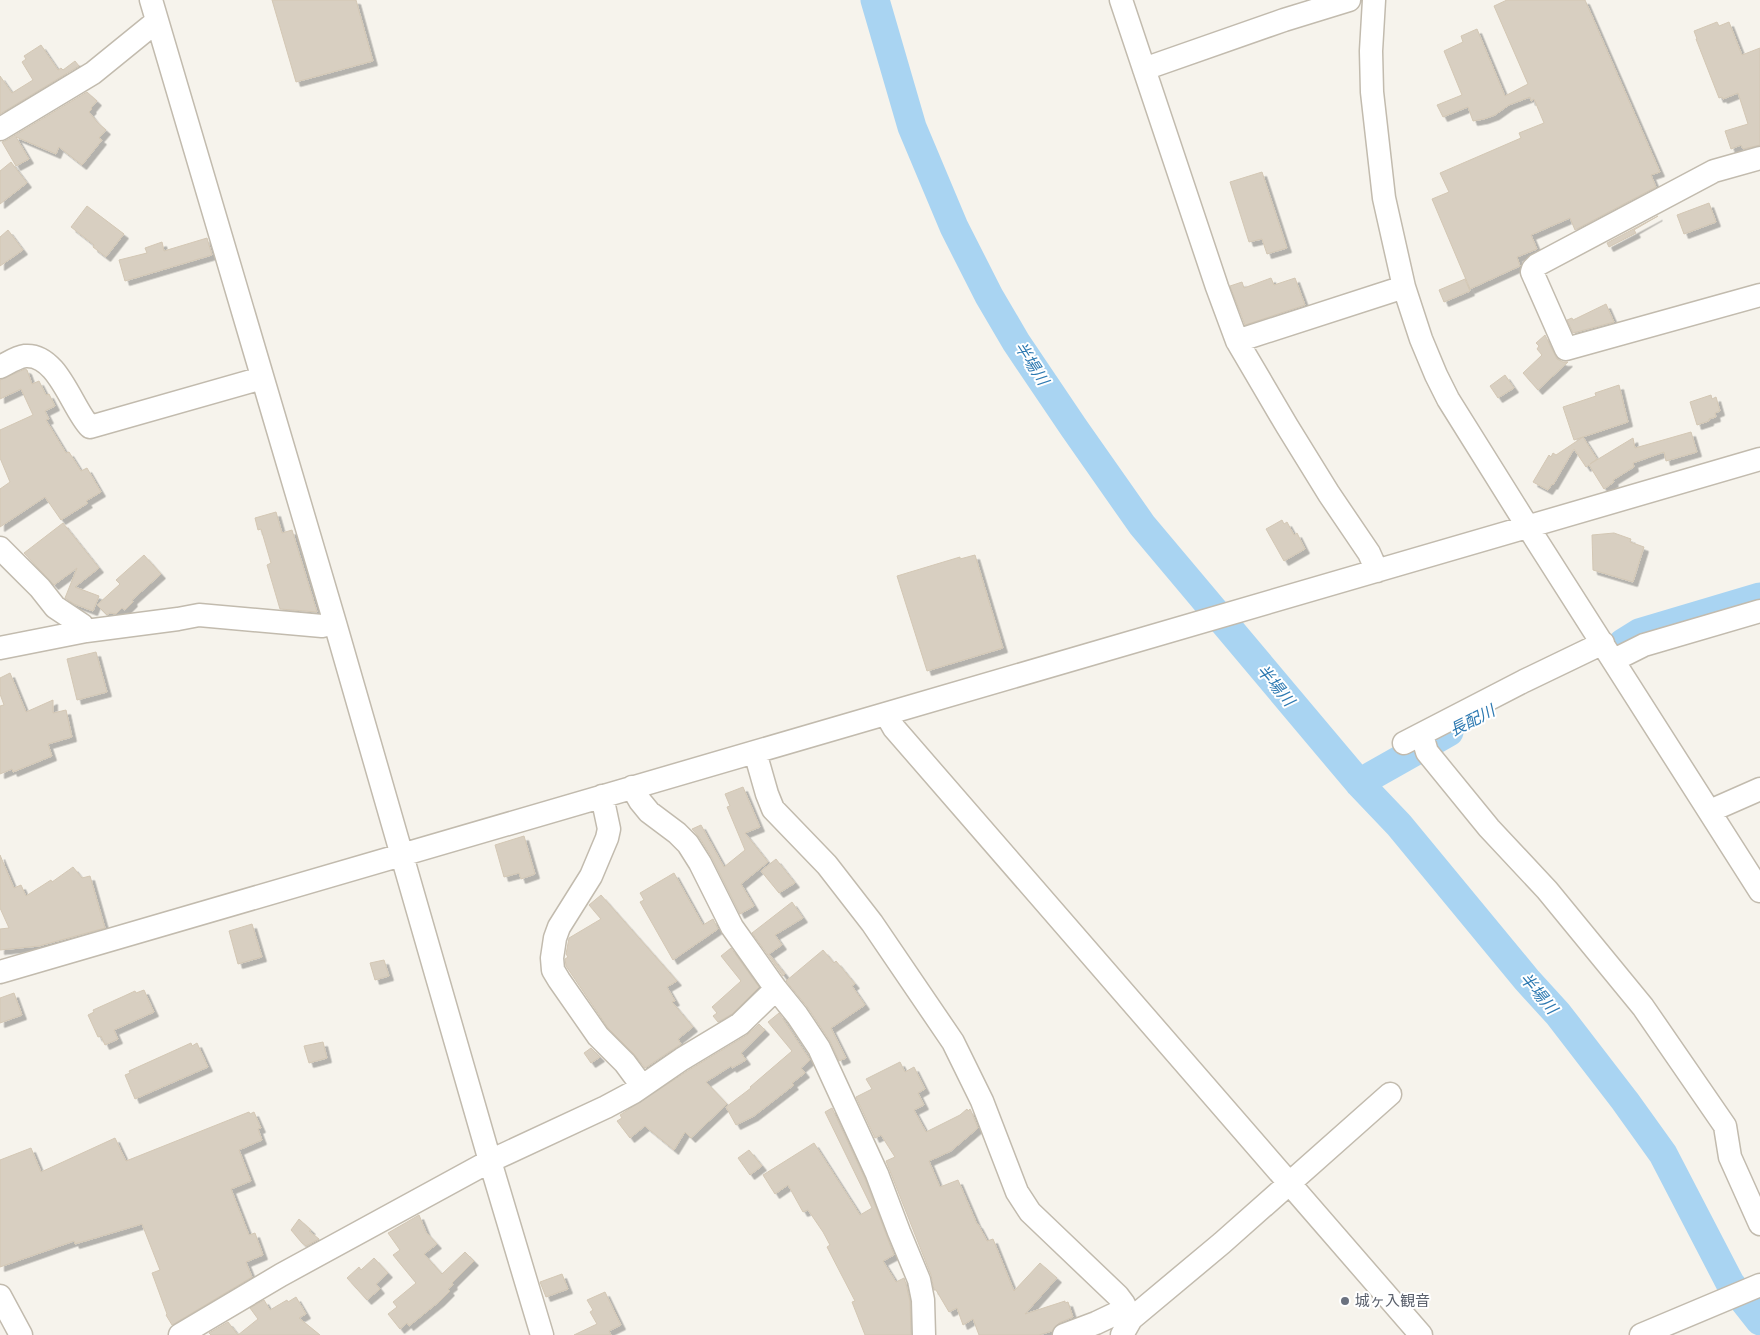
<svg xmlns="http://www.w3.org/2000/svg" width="1760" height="1335" font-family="'Space Grotesk','Noto Sans JP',sans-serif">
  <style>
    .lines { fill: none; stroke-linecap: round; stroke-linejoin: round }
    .river { stroke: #a9d4f2; stroke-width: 29 }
    .building { fill: #d8cfc1; stroke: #d3c7b4; filter: url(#shadow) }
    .minor-casing { stroke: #c2bbae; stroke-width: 25 }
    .minor { stroke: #fff; stroke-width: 22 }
    .worship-dot { fill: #6b7280; stroke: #fff; stroke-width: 2 }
    .labels { text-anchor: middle; stroke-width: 4; stroke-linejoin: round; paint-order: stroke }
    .worship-label { font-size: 15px; fill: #5b616d; stroke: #fff; text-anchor: start }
    .water-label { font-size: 16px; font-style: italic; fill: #2e7ab2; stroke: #fff }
  </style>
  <defs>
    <filter id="shadow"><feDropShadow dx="4.5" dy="4.5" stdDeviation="0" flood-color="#0004"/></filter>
  </defs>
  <rect width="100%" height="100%" fill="#f6f3ec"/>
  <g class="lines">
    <path class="river" d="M875 0 912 127 954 227 989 296 1016 342 1074 428 1142 525 1359 783 1399 825 1527 980 1558 1014 1625 1101 1663 1154 1730 1283 1760 1321
      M1623 643 1639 633 1760 597
      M1359 783 1449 732"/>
  </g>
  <path class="building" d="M272 0H356L373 61 296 82Z
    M1507 0H1585L1660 172 1651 175 1656 187 1575 230 1570 218 1531 235 1537 249 1517 257 1520 266 1470 289 1432 199 1449 192 1440 173 1521 138 1519 133 1544 123 1534 99 1531 101 1530 97 1509 105 1495 115 1484 119 1473 121 1468 107 1443 117 1437 105 1462 95 1444 51 1463 42 1461 36 1477 29 1505 96 1528 84 1494 6Z
    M1717 22 1719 26 1729 22 1742 55 1760 48V145L1743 149 1741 145 1731 149 1725 131 1748 124 1738 93 1723 99 1722 97 1719 98 1696 39H1697L1694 31Z
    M41 45 58 70 61 68 63 70 75 61 79 66 0 114V76L12 93 33 80 22 62 26 59 24 56Z
    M87 92 97 101 91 108 92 109 89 112 97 122 106 130 99 138 102 140 82 165 59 147 56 154 16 137 29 159 16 166 2 142 7 140Z
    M11 162 27 183 0 204V171Z
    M1262 172 1287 248 1267 254 1262 239 1249 242 1230 182Z
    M1709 203 1716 222 1684 234 1677 215Z
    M87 206 124 234 106 257 93 247 94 245 71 227Z
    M1658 216 1634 230 1636 233 1609 247 1607 243Z
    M8 230 23 250 0 266V237Z
    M207 238 212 255 125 281 119 260 147 253 145 248 162 242 164 251Z
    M1271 278 1274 285 1295 278 1305 305 1245 325 1230 286 1242 282 1244 288Z
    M1465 279 1470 291 1444 302 1439 290Z
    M1606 304 1614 322 1573 333 1567 320 1572 318 1573 320Z
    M1545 335 1557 359 1563 362H1568L1538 390 1523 373 1542 355 1537 349 1539 346 1536 343Z
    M25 369 27 370 32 384 39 381 46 395 49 394 55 406 45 411 49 419 46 420 66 453 69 452 81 471 87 468 101 492 86 501 88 503 61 520 45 497 0 527V489L10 482 0 458V430L33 415 21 389 0 399V380Z
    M1505 375 1514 388 1498 398 1490 386Z
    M1619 385 1628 422 1574 440 1563 407 1596 396 1595 393Z
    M1711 395 1712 399 1716 397 1720 411 1715 413 1716 417 1709 419V421L1697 425 1690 402Z
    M1691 432 1697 452 1666 461 1664 452 1633 463 1634 467 1613 480 1614 482 1604 489 1589 465 1586 467 1574 449 1553 485 1552 484 1548 490 1533 482 1549 455 1551 457 1553 453 1556 455 1583 437 1597 459 1590 464 1633 438 1635 448Z
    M276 512 282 533 292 530 317 612 280 609 267 565 271 563 261 529 258 530 255 518Z
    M1282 520 1284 524 1287 522 1294 535 1297 533 1305 549 1284 561 1266 529Z
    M63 523 99 568 75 587 99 596 93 611 74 604 65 598 77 568 54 585 24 553Z
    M1614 533 1631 539 1630 542 1644 547 1633 582 1593 570 1592 535Z
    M144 555 161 574 132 600 133 602 125 610 122 608 116 614 110 613 107 615 97 605 120 584 116 580Z
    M975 555 1003 648 927 671 897 576 960 557V559Z
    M96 652 107 692 77 700 67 659Z
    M10 673 26 712 53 700V713L66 710 72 737 48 744 52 756 13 772 12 769 0 774V706L4 705 0 694V678Z
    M743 787 760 827 745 833 768 862 741 884 754 906 740 914 711 856 699 837 692 829 701 825 724 867 745 850 727 807 730 806 725 794Z
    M524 836 535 874 521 879 519 873 504 877 495 845Z
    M0 855 14 888 21 885 26 896 51 880 52 882 73 867 82 878 90 876 105 928 39 946 0 950V929L9 928 0 908Z
    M776 859 795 883 779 893 761 871Z
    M674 873 703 925 713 919 718 929 673 960 640 902 644 900 640 893Z
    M601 895 677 981 667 987 675 1001 672 1002 693 1027 678 1039 681 1044 645 1068 634 1054 608 1028 566 966 565 959 568 957 566 954 569 938 601 919 589 905Z
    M792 902 803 918 775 935 782 945 769 954 785 974 783 976 752 933Z
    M252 924 262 957 238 964 229 931Z
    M731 948 759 987 732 1014 718 1022 713 1016 717 1013 712 1007 741 981 721 956Z
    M823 950 834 963 836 961 855 984 852 986 865 1005 831 1028 846 1058 839 1061 830 1041 808 1008 786 981Z
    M384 960 389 976 375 980 370 963Z
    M144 990 154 1012 114 1030 118 1039 105 1045 101 1036 98 1037 88 1015 94 1012 93 1010 122 997 135 991 136 993Z
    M14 993 22 1015 0 1023V998Z
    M779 1013 810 1060 801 1068 805 1073 792 1083 794 1085 754 1116 736 1125 726 1107 751 1088 750 1087 792 1051 768 1022Z
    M759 1024 765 1030 741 1053 746 1060 732 1068 731 1066 706 1082 727 1104 691 1138 685 1132 674 1150 645 1126 630 1138 617 1121 622 1118 620 1115 689 1070 747 1035Z
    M323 1042 327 1058 309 1063 304 1046Z
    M191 1043 192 1046 197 1043 208 1067 135 1099 125 1075 130 1073 129 1071Z
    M591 1048 600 1057 591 1063 584 1053Z
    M900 1062 905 1072 914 1067 925 1089 918 1093 924 1105 914 1110 926 1132 960 1115 967 1109 968 1111 970 1109 972 1113 978 1128 951 1151 929 1161 940 1187 958 1180 977 1224H978L987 1241 993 1239 1014 1291 1040 1263 1057 1278 1025 1314 1065 1301V1303L1068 1302 1073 1317 1059 1323 1052 1331 1039 1335H979L973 1319 963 1325 957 1308 949 1312 936 1290H934L931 1275 886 1161 895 1157 881 1135 875 1138 856 1097 872 1089 866 1079Z
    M832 1108 865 1179 894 1255 883 1261 896 1282 904 1278 906 1284 910 1301 911 1335H865L852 1302 855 1301 827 1247 830 1245 823 1232 808 1210 803 1212 788 1185 775 1194 763 1175 814 1143 860 1215 872 1208 825 1112Z
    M249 1112 250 1114 254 1112 261 1128 258 1129 262 1140 239 1150 251 1181 231 1189 249 1235 255 1233 263 1255 246 1262 252 1277 172 1325 166 1315 167 1314 152 1273 160 1270 142 1224 75 1244 74 1241 0 1267V1160L31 1148 41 1172 115 1138 126 1161Z
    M749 1150 762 1166 750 1175 738 1158Z
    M419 1215 426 1232 437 1244 424 1254 442 1274 465 1252 474 1261 452 1283 453 1285 448 1289 450 1291 440 1301 409 1326 407 1323 400 1329 388 1314 397 1307 393 1302 416 1283 393 1255 400 1250 388 1233Z
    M299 1219 311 1230 309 1231 319 1239 306 1246 302 1243 291 1230Z
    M374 1258 388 1273 376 1284 380 1289 367 1300 347 1278 359 1267 361 1270Z
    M562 1274 568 1289 546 1297 540 1282Z
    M605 1292 621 1325 609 1331 611 1335H574L597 1324 590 1312 593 1310 587 1300Z
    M296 1297 306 1314 299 1318 320 1335H238L258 1319 250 1308 264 1300 270 1310 287 1300 288 1302Z
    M228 1322 238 1335H211L209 1333Z"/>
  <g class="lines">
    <defs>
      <path id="minor" d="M151 0 335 623 490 1161 542 1335
        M1121 0 1217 287 1237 341 1287 426 1329 494 1369 553 1377 571
        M1374 0 1371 51 1372 92 1384 198 1404 287 1421 339 1436 375 1448 399 1528 527 1760 891
        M1144 69 1284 20 1349 0
        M0 129 93 73 157 21
        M1760 158 1714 171 1537 265 1533 269 1532 272 1566 349 1760 295
        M1237 341 1404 287
        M0 367C8 363 17 357 25 356 58 353 72 409 90 427L262 378
        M0 548 40 588 55 607 82 625 86 631
        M0 648 86 631 178 619 199 615 322 626 335 623
        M1614 660 1644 645 1760 611
        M886 714 894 728 1421 1335
        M1422 735 1427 752 1489 828 1547 890 1643 1007 1725 1126 1730 1157 1760 1224
        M1404 743 1524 681 1603 643
        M755 752 767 794 773 809 827 865 872 923 953 1042 982 1101 1017 1192 1030 1212 1118 1296 1124 1304V1312
        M632 787 640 801 649 812 677 833 688 844 700 863 732 927 776 989 797 1015 819 1048 877 1174 899 1232 919 1280 923 1300 924 1335
        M602 796 609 829 607 838 591 876 559 927 555 938 552 958 553 970 559 980 598 1036 625 1063 642 1086
        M1710 811 1760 789
        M0 972 1760 459
        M0 1296 21 1335
        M180 1335 281 1275 490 1161 606 1107 634 1092 682 1059 740 1024 776 989
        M1064 1335 1096 1323 1117 1313 1124 1312 1131 1319
        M1122 1335 1131 1319 1222 1243 1390 1094
        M1641 1335 1760 1285"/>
    </defs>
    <use href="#minor" class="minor-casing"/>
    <use href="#minor" class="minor"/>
  </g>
  <circle class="worship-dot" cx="1345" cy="1301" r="5"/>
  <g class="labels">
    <g class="worship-label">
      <text x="1355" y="1306">城ヶ入観音</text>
    </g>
    <g class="water-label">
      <text transform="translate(1032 363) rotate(57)" y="6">半場川</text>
      <text transform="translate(1276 685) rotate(50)" y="6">半場川</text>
      <text transform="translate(1472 720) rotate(-27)" y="6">長配川</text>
      <text transform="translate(1539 993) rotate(50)" y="6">半場川</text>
    </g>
  </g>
</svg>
